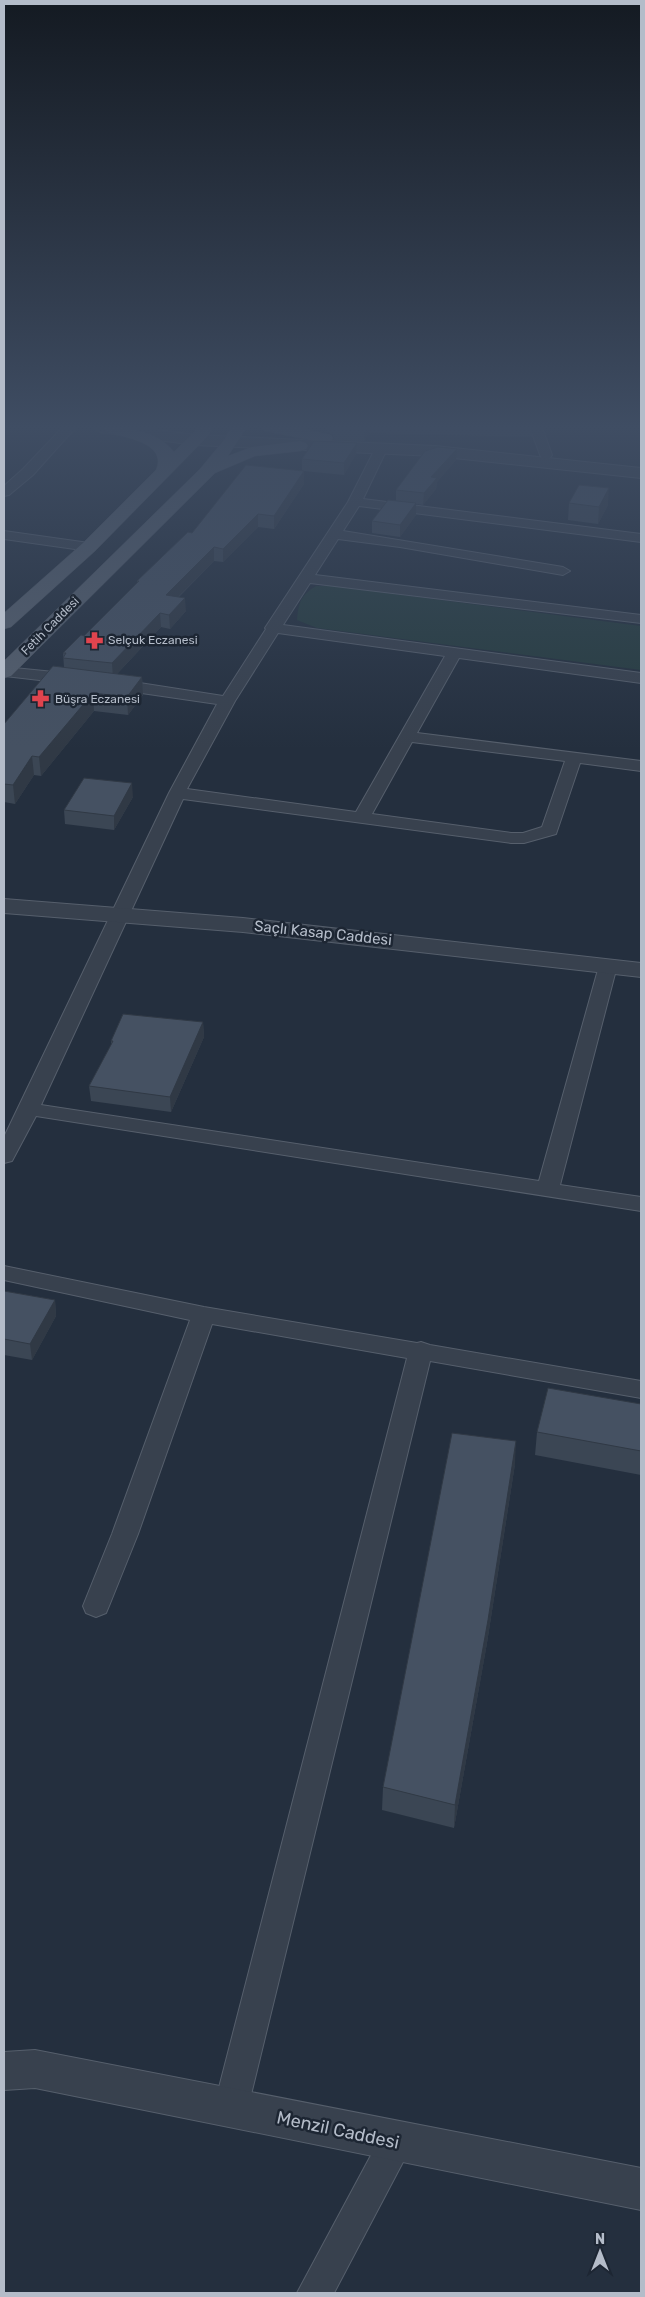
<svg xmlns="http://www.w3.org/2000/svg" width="645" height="2297" font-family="Rubik,sans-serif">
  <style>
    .green { fill: #263c3f }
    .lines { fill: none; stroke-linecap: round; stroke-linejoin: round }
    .minor-casing { stroke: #565f6c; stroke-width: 2 }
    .tertiary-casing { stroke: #565f6c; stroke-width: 2 }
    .primary-casing { stroke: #414a57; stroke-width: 1 }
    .minor { fill: #38414e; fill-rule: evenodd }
    .tertiary { fill: #38414e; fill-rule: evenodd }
    .primary { fill: #56606e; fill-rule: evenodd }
    .wall { fill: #3b4654 }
    .shaded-wall { fill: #303945 }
    .building { fill: #455162; stroke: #303945 }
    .labels { text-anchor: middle; stroke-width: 5; stroke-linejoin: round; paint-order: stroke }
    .far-street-label { font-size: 12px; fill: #b4bcc9; stroke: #1d2633 }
    .far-poi-label { font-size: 12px; fill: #b4bcc9; stroke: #1d2633; text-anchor: start }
    .street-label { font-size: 15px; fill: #b4bcc9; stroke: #1d2633 }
    .near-street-label { font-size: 18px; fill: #b4bcc9; stroke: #1d2633 }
  </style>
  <rect width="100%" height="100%" fill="#242f3e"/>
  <path class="green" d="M316 586H333L641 626V670L317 628 297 620C298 603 301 595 316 586Z"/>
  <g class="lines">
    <defs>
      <path id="minor" d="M63 427H76L33 475 9 495 4 496V486L23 469Z
        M530 427H542L552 455 550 458H542L540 455Z
        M381 445 387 449 363 499 641 534V542L359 506 343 531 563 567 570 571 563 575 400 547 338 539 315 575 641 615V623L310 583 283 625 641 673V683L459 658 417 733 641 761V771L580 763 556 834 524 843H511L183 799 41 1105 539 1181 599 966 601 962 608 960 615 962 617 966 560 1185 641 1197V1211L36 1116 12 1161 4 1163V1137L169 793 217 704 114 689 109 687 106 684 109 681 114 679 223 696 266 629 265 628 348 502 375 449ZM278 633 445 656 356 812 187 789 235 701ZM412 742 565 761 542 827 523 833H511L372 814Z
        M4 531 89 543 96 547 89 551 4 539Z
        M4 667 74 674 79 676 82 679 79 682 74 684 5 676Z
        M4 1266 204 1307 417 1343 421 1342 430 1345 641 1381V1398L430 1361 248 2107 243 2118 231 2123 219 2118 214 2107 407 1358 212 1324 138 1534 109 1606 106 1613 96 1617 86 1613 83 1606 112 1534 190 1320 4 1280Z
        M396 2127 408 2131 413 2143 334 2293H297L384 2131Z"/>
      <path id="tertiary" d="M93 427H135L195 435 435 446 641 468V478L435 456 195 445 100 432Z
        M4 899 243 918 641 963V977L243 932 4 913Z
        M35 2050 641 2168V2210L35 2088 4 2090V2052Z"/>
      <path id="primary" d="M104 427C129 427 158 431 174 452L195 431 196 427H212L209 435 95 551 11 627 4 629V613L83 543 156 470C168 443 125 437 105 432Z
        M231 427H247L228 456 252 447 300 441 306 443 308 446 306 449 300 451 255 456 215 473 11 676 4 678V661L200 469 224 440Z
        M262 427H295L331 435 333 438 331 441 325 443 270 432 264 430Z"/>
    </defs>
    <use href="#minor" class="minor-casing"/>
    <use href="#tertiary" class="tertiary-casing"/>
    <use href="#primary" class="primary-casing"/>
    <use href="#minor" class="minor"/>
    <use href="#tertiary" class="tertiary"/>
    <use href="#primary" class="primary"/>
  </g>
  <path class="wall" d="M326 427H532V437L369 433 364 441 334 440 333 434 326 432Z
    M357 443 356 454 344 475 304 471V484L274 529 258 527 223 562 214 561 179 597 186 611 170 629 161 627 117 674 142 677 143 695 128 715 94 711 41 776 34 775 15 804 4 802V724L64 667 63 653 84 636 137 583V581L192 533 302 471V459Z
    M456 460 437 482 436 489 423 505 416 504V515L400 537 372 533V521L396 501V490Z
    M569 503 608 505 598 524 568 520Z
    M133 797 114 830 65 824 64 810Z
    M203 1022 204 1037 171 1112 91 1101 89 1086 111 1045V1041Z
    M4 1291 55 1300 56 1316 32 1360 4 1355Z
    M641 1404V1475L535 1455 537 1432Z
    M515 1464 487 1643 454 1828 382 1810 383 1787Z"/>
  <path class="shaded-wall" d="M365 427H369V433L364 441Z
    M357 443 356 454 344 475V463Z
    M457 449 456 460 437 482 436 489 423 505 424 493 431 477Z
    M304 471V484L274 529V516Z
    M609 488 608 505 598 524 599 507Z
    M416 503V515L400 537V525Z
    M258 514V527L223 562V549Z
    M214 547V561L167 608 166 595Z
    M4 575 5 587 4 589Z
    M185 598 186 611 170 629 169 615Z
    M160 613 161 627 113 678 112 663Z
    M142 677 143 695 128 715 127 697Z
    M93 693 94 711 41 776 39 757Z
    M32 756 34 775 15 804 13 785Z
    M132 783 133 797 114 830V816Z
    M203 1022 204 1037 171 1112 170 1097Z
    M55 1300 56 1316 32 1360 30 1344Z
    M516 1441 515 1464 487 1643 454 1828 455 1805Z"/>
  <path class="building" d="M314 441 357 443 344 463 302 459Z
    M438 447 457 449 431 477 437 478 424 493 396 490 425 451Z
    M246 465 304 471 274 516 258 514 223 549 214 547 166 595 185 598 169 615 160 613 112 663 63 658 66 653H63L81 635 84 636 139 581H137L188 532 192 533Z
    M579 485 609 488 599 507 569 503Z
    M388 500 416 503 400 525 372 521Z
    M53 666 142 677 127 697 93 693 39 757 32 756 13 785 4 784V724Z
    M84 778 132 783 114 816 64 810Z
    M123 1014 203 1022 170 1097 89 1086 113 1041H111Z
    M4 1291 55 1300 30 1344 4 1339Z
    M548 1388 641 1404V1451L537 1432Z
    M452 1433 516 1441 488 1620 455 1805 383 1787Z"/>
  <linearGradient id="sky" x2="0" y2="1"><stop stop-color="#141a22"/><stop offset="0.57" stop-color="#3f4d63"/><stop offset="1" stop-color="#3f4d63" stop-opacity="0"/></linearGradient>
  <rect width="645" height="749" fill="url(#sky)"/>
  <defs>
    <symbol id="pharmacy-bare" viewBox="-9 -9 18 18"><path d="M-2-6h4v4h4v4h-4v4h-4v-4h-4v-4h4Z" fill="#e0444e" stroke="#1d2633" stroke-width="2.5" paint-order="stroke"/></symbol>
  </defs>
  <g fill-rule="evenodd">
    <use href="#pharmacy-bare" x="82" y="628" width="25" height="25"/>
    <use href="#pharmacy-bare" x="28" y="686" width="25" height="25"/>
  </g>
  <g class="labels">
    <g class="far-street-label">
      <text transform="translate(50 626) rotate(-45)" y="4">Fetih Caddesi</text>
    </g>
    <g class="far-poi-label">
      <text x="108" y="644">Selçuk Eczanesi</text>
      <text x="55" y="703">Büşra Eczanesi</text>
    </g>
    <g class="street-label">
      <text transform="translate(323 933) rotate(6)" y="5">Saçlı Kasap Caddesi</text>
    </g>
    <g class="near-street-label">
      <text transform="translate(338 2130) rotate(12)" y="6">Menzil Caddesi</text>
    </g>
  </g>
  <rect width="645" height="2297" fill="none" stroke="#b4bcc9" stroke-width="10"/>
  <g transform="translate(600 2252)" stroke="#1d2633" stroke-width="4" paint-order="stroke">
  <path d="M0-4L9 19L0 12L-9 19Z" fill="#b4bcc9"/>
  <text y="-8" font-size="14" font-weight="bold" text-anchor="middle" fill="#b4bcc9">N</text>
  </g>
</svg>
